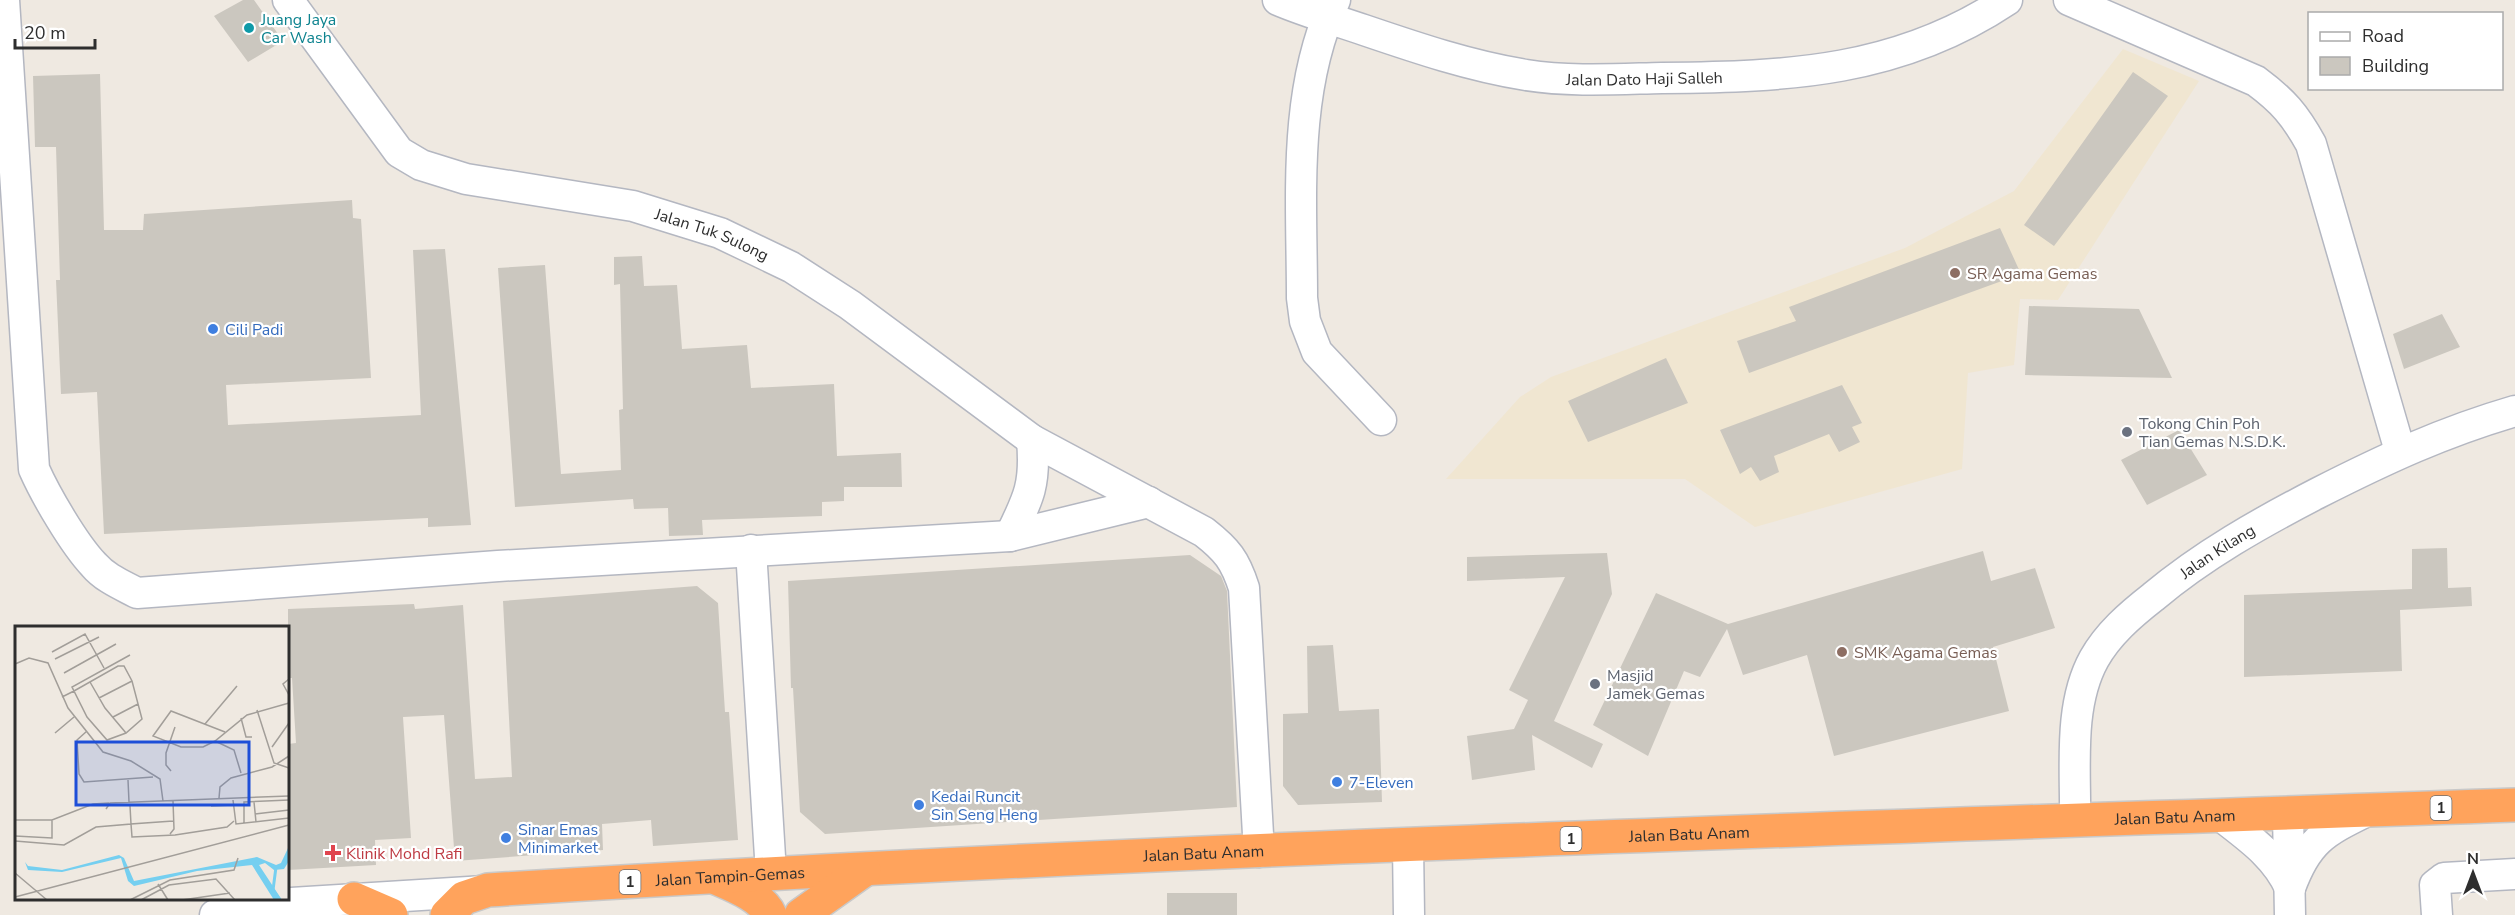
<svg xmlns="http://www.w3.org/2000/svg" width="2515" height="915" font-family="'Nunito Sans',sans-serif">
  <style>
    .education { fill: #f0e6d1 }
    .building { fill: #cbc7bf }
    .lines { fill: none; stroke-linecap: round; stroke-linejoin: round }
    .minor-casing { stroke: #b4b7c1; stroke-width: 33 }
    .highway-casing { stroke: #c9c9c9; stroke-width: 36 }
    .minor { stroke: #fff; stroke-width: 30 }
    .highway { stroke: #ffa35c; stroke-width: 33 }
    .culture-dot { fill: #0f9aa8; stroke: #fff; stroke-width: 2 }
    .education-dot { fill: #8d6e63; stroke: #fff; stroke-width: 2 }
    .shop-dot { fill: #3f7fe0; stroke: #fff; stroke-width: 2 }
    .worship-dot { fill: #6b7280; stroke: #fff; stroke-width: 2 }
    .health-dot { fill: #e0444e; stroke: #fff; stroke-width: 2 }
    .labels { text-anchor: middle; stroke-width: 4.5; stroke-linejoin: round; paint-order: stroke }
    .shield { fill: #fff; stroke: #6d6d6d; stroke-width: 1.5 }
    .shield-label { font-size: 15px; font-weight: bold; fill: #2e2e2e }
    .culture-label { font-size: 16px; fill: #0d838f; stroke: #fff; text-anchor: start }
    .street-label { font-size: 16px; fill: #2e2e2e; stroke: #fff }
    .education-label { font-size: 16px; fill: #785e54; stroke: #fff; text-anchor: start }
    .shop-label { font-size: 16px; fill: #366cbe; stroke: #fff; text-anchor: start }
    .worship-label { font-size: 16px; fill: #5b616d; stroke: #fff; text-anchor: start }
    .health-label { font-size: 16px; fill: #be3a42; stroke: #fff; text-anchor: start }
    .inset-river { fill: none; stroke: #75cff0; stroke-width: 3 }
    .inset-road { fill: none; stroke: #a29e99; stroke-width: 1.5 }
    .view { fill: #1d4ed8; fill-opacity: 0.15; stroke: #1d4ed8; stroke-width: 3 }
    .inset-edge { fill: none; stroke: #2e2e2e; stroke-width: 3 }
  </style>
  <rect width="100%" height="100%" fill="#efe9e1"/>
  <path class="education" d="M2123 49 2199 81 2058 300 2020 299 2014 365 1968 373 1962 469 1755 527 1685 479H1446L1520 397 1551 377 1905 248 2014 191Z"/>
  <path class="building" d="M243 0H254L283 41 248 62 214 16Z
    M2133 72 2168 96 2054 246 2024 225Z
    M100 74 104 230H143L144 214 352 200 353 218 361 219 371 378 226 385 228 425 421 415 413 250 445 249 471 525 428 527V518L104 534 97 392 61 394 56 280H60L56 147H35L33 76Z
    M2000 228 2021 274 1749 373 1737 341 1796 321 1789 307Z
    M642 256 644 286 677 285 682 349 747 345 751 388 834 384 837 456 901 453 902 487H844V501L822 502V516L702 520 703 535 669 536 668 508 634 509 633 499 515 507 498 268 545 265 561 474 621 470 619 410 623 409 620 284 614 285V257Z
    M2029 306 2139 309 2172 378 2025 375Z
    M2442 314 2460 347 2404 369 2393 334Z
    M1666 358 1688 403 1588 442 1568 401Z
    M1842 385 1862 423 1852 427 1860 442 1839 452 1829 434 1774 456 1779 472 1760 481 1751 467 1740 474 1720 430Z
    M2179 430 2207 475 2147 505 2121 460Z
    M2447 548 2448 588 2471 587 2472 606 2400 610 2402 671 2244 677V595L2412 589V549Z
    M1983 551 1991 581 2035 568 2055 628 1993 647 2009 711 1834 756 1807 655 1743 675 1727 629 1700 677 1684 671 1648 756 1593 725 1656 593 1728 624Z
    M1607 553 1612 594 1554 721 1603 744 1592 768 1532 735 1535 770 1472 780 1467 736 1514 729 1528 700 1509 690 1565 577 1467 581V557Z
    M1190 555 1221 576 1227 591 1237 807 825 834 800 812 793 688H791L788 581Z
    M697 586 718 603 725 712H729L738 840 653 846 651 820 602 824 603 850 455 861 444 715 403 717 411 838 375 840 376 865 288 870V744L296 743 292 678H288V609L414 604 415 609 463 605 475 779 512 777 503 601Z
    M1333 645 1339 711 1379 709 1382 802 1298 805 1283 786V714L1308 713 1307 646Z
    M1167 893H1237V915H1167Z"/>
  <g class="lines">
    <defs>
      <g id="minor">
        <path d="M4 0 34 469C46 496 74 544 94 565 105 578 122 585 137 593L498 566 1010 536 1149 502"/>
        <path id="s1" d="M288 0 399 152 421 165 466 179 633 206 720 233 791 267 850 305 1032 440 1204 532C1227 550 1235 560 1244 588L1259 852"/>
        <path id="s2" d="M1278 0C1306 12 1335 20 1364 30 1417 48 1470 66 1526 75 1571 82 1617 79 1662 78 1788 77 1899 72 2007 0"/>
        <path d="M1335 0C1292 92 1302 199 1302 298L1305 321 1317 352 1381 420"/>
        <path d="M2069 0 2256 81C2283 101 2295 115 2311 144L2400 451"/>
        <path d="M1010 536C1029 498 1036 483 1032 440"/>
        <path d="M751 550 771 873"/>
        <path d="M2288 814 2290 915"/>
        <path d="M2221 816C2248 837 2276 856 2290 888"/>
        <path id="s3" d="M2075 821C2076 769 2068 706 2094 659 2108 634 2130 615 2153 597 2203 555 2260 523 2318 493 2385 459 2443 432 2515 411"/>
        <path d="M1408 846 1409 915"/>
        <path d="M2290 888C2307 841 2324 832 2367 811"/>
        <path d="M215 915 244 906 485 891"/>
        <path d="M2437 915 2435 885 2444 878 2515 874"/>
      </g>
      <g id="highway">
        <path d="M714 877C732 885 762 896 770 915"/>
        <path d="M354 899 391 915"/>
        <path id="s4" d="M447 915 464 898 488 890C1163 848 1839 829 2515 805"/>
        <path d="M801 915 864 870"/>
      </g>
    </defs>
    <use href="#minor" class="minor-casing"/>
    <use href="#highway" class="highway-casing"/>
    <use href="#minor" class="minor"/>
    <use href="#highway" class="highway"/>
  </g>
  <circle class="culture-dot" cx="249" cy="28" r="6"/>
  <g class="education-dot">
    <circle cx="1955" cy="273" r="6"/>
    <circle cx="1842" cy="652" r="6"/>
  </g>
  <g class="shop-dot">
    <circle cx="213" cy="329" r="6"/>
    <circle cx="1337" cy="782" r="6"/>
    <circle cx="919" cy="805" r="6"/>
    <circle cx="506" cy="838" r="6"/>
  </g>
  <g class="worship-dot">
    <circle cx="2127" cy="432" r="6"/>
    <circle cx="1595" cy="684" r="6"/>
  </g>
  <path class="health-dot" d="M330 844h6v6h6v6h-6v6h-6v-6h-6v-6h6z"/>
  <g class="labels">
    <g class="shield">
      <rect x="2430.5" y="796" width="21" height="24" rx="4.5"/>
      <rect x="1560.5" y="827" width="21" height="24" rx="4.5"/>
      <rect x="619.5" y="870" width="21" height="24" rx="4.5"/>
    </g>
    <g class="shield-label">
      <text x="2441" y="813">1</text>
      <text x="1571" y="844">1</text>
      <text x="630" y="887">1</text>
    </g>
    <g class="culture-label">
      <text x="261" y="25">Juang Jaya<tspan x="261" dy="18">Car Wash</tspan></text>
    </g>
    <g class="street-label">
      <text dy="6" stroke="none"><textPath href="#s2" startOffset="378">Jalan Dato Haji Salleh</textPath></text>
      <text dy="6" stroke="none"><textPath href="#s1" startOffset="514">Jalan Tuk Sulong</textPath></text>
      <text dy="6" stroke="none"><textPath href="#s3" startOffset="330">Jalan Kilang</textPath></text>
      <text dy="6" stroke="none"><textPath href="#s4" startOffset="1738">Jalan Batu Anam</textPath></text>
      <text dy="6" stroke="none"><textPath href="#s4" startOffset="1252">Jalan Batu Anam</textPath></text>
      <text dy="6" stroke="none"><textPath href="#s4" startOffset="766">Jalan Batu Anam</textPath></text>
      <text dy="6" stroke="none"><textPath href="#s4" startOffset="292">Jalan Tampin-Gemas</textPath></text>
    </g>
    <g class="education-label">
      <text x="1967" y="279">SR Agama Gemas</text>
      <text x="1854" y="658">SMK Agama Gemas</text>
    </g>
    <g class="shop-label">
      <text x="225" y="335">Cili Padi</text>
      <text x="1349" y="788">7-Eleven</text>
      <text x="931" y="802">Kedai Runcit<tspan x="931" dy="18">Sin Seng Heng</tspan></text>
      <text x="518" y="835">Sinar Emas<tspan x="518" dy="18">Minimarket</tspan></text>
    </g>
    <g class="worship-label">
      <text x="2139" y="429">Tokong Chin Poh<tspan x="2139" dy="18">Tian Gemas N.S.D.K.</tspan></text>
      <text x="1607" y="681">Masjid<tspan x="1607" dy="18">Jamek Gemas</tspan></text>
    </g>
    <g class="health-label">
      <text x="346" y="859">Klinik Mohd Rafi</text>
    </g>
  </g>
  <g transform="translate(15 626)">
    <rect width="274" height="274" fill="#efe9e1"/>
    <path d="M274 220V235L269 243 259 244 250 237 244 239 267 274H259L237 239 182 245 119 260 113 255 106 232 47 246 13 244 10 236 13 240 47 244 104 229 109 232 119 255 242 231 261 239 266 237Z" fill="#75cff0"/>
    <path class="inset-river" d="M261 241 258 264 265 274"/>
    <path class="inset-road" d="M37 26 70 8 89 42M40 33 84 11M0 38 14 32 33 37 53 82 88 126 116 135 145 153 148 175M49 47 101 18M274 53 268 58 274 69M75 56 90 82 111 107M47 71 59 65 103 40H109L117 55 127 93 111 107 92 114 72 91 57 61 115 29M84 72 117 55M242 84 259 137 274 142M98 91 123 78M226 92 231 111H237M190 98 222 60M72 105 62 114 64 148 69 156 138 151M210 106 156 85 138 110 166 121H188L200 115 232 89 274 77M40 107 59 91M200 115 219 124 226 147M257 121 274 97M156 145 151 139V127L160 101M113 154 114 176M204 172 205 161 216 152 257 141 274 130M218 174 221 198 274 192M239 176 241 196M196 180 218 179M91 183 95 177 274 170M240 188 274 184M0 194H37L78 178 94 177M158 195 116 198 117 211 160 209 212 201 219 195M229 197V176L274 174M155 208 159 203 158 175M0 210 37 212V194M0 215 49 219 81 201 116 198 115 180M0 247 32 274M143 258 153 274M0 271 274 199M115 274 155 254 219 244 223 232M126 274 154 259 201 253 220 274M167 274 215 267"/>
    <path class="view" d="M61 116H234V179H61Z"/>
    <rect width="274" height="274" class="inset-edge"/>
  </g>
  <rect x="2308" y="12" width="195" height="78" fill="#ffffff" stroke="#ababab" stroke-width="1.5"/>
  <rect x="2320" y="32" width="30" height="9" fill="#ffffff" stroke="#ababab" stroke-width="1.5"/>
  <text x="2362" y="42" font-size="18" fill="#2e2e2e">Road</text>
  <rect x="2320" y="57" width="30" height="18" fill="#cbc7bf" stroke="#ababab" stroke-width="1.5"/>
  <text x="2362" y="72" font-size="18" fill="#2e2e2e">Building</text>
  <g transform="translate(2473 873)" stroke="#ffffff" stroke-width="4.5" paint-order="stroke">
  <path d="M0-4.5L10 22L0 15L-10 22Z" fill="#2e2e2e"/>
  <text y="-9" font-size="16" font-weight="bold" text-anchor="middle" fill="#2e2e2e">N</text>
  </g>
  <path d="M15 39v9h80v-9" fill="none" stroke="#2e2e2e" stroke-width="3"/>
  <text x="24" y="39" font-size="18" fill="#2e2e2e" stroke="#ffffff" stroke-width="4.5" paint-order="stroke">20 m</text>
</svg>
